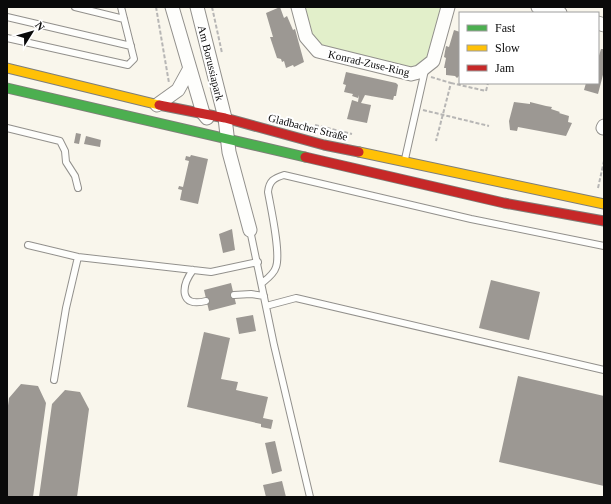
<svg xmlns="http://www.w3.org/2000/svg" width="611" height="504" font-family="'Times New Roman',serif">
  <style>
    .green { fill: #e2efca }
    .building { fill: #9c9893 }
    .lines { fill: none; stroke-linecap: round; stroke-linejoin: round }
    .lane-casing { stroke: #92908c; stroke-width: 8 }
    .street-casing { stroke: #92908c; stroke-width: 15 }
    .fast-casing { stroke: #7f7e79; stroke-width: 11 }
    .slow-casing { stroke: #7f7e79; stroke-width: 11 }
    .jam-casing { stroke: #7f7e79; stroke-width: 11 }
    .path { stroke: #b7b6b5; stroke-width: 2; stroke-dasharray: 4 2; stroke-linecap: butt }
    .lane { stroke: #fefefc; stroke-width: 6 }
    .street { stroke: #fefefc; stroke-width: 13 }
    .fast { stroke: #4caf50; stroke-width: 9 }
    .slow { stroke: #ffc107; stroke-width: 9 }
    .jam { stroke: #c62828; stroke-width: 9 }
    .labels { text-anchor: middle; stroke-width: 4; stroke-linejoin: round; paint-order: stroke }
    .street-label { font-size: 11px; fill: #0a0a0a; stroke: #fff }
  </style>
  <rect width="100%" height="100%" fill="#f9f6ec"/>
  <path class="green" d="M304 7H442L431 55 414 69 319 47 313 39Z"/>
  <path class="building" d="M280 7 284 18 287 16 293 30 295 29 304 62 294 67 293 65 286 68 284 61 282 62 281 59 277 58 270 37H273L266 13Z
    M454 30 460 32V75L457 78 455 76 446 75V68H444L446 58 444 57 446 46 449 47Z
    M601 49H604V71L598 94 584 90 586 83H598V59Z
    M346 72 396 83 398 85 396 96H394L393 100 365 95 361 103 371 105 367 123 347 119 352 100 358 102 359 95 358 98 352 96 353 94 344 92 346 85 343 84Z
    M514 102 530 104V102L546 106 552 107 551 109 560 112 559 113 569 116 568 122 572 123 566 136 518 127 517 131 510 130 509 121Z
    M76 133 81 134 79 144 74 143Z
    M86 136 101 140 100 147 84 144Z
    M191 155 208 159 198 204 180 200 182 190 178 189 179 186 183 187 189 161 185 160 186 156 190 157Z
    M232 229 235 250 223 253 219 234Z
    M491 280 540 292 529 340 479 328Z
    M231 283 236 304 209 311 204 290Z
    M253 315 256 331 239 334 236 318Z
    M204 332 230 338 221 379 238 382 236 390 268 397 263 418 273 420 271 429 261 427V424L187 407Z
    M518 376 604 396V486L499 462Z
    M21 384 38 386 46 403 33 497H7V413L9 398Z
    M65 390 80 392 89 409 77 497H39L52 404Z
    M275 441 282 471 272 474 265 443Z
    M282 481 286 497H266L263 485Z"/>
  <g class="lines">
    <defs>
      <path id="lane" d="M75 7 124 19
        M7 17 131 46
        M7 38 128 65 134 59 121 7
        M7 128 60 141 65 151 66 162 75 176 78 188
        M405 159 425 70
        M250 230 274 345 310 497
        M28 245 78 257 211 272 258 262
        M193 270C181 286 179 308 206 301
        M262 283C267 279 274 274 276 267 281 253 271 209 268 192 269 181 274 178 284 175L471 219 604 246
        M234 295 251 294 264 296
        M266 306 296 298 604 370
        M54 380 66 308 78 257"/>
      <path id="street" d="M172 7 203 113 207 118
        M197 7 225 118 229 152 250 230
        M298 7 306 37 318 51 411 74 419 72 433 61 448 7
        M538 7 560 13
        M598 23 604 25
        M157 105 178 90 189 70
        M603 128 604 126"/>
      <path id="fast" d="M7 88 305 157"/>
      <path id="slow" d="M7 68 159 105
        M359 152 604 204"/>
      <path id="jam" d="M159 105 225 118 324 145 359 152
        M305 157 504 203 604 221"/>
    </defs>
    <use href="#lane" class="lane-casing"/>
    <use href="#street" class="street-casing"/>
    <use href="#fast" class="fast-casing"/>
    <use href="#slow" class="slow-casing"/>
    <use href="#jam" class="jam-casing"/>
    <path class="path" d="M156 7 169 83
      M212 7 222 53
      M431 77 451 83 436 141
      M451 83 486 91 488 83
      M423 110 489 126
      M315 125 352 134
      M598 188 604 161"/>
    <use href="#lane" class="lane"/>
    <use href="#street" class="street"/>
    <use href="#fast" class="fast"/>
    <use href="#slow" class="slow"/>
    <use href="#jam" class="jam"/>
  </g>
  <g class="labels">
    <g class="street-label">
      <text transform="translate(211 63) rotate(76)" y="4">Am Borussiapark</text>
      <text transform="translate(369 63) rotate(13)" y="4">Konrad-Zuse-Ring</text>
      <text transform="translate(308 127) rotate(14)" y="4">Gladbacher Straße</text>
    </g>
  </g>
  <rect width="611" height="504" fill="none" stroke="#0a0a0a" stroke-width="16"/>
  <rect x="459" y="12" width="140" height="72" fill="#ffffff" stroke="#9d9d9d"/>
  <rect x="467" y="25" width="20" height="6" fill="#4caf50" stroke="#9d9d9d"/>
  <text x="495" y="32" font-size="12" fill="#0a0a0a">Fast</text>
  <rect x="467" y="45" width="20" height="6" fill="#ffc107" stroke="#9d9d9d"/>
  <text x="495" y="52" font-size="12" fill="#0a0a0a">Slow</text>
  <rect x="467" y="65" width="20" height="6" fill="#c62828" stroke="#9d9d9d"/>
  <text x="495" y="72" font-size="12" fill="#0a0a0a">Jam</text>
  <g transform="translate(32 32) rotate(53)" stroke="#ffffff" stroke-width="3" paint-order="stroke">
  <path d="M0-3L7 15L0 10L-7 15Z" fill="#0a0a0a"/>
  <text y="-6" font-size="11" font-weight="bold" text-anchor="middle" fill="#0a0a0a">N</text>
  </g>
</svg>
